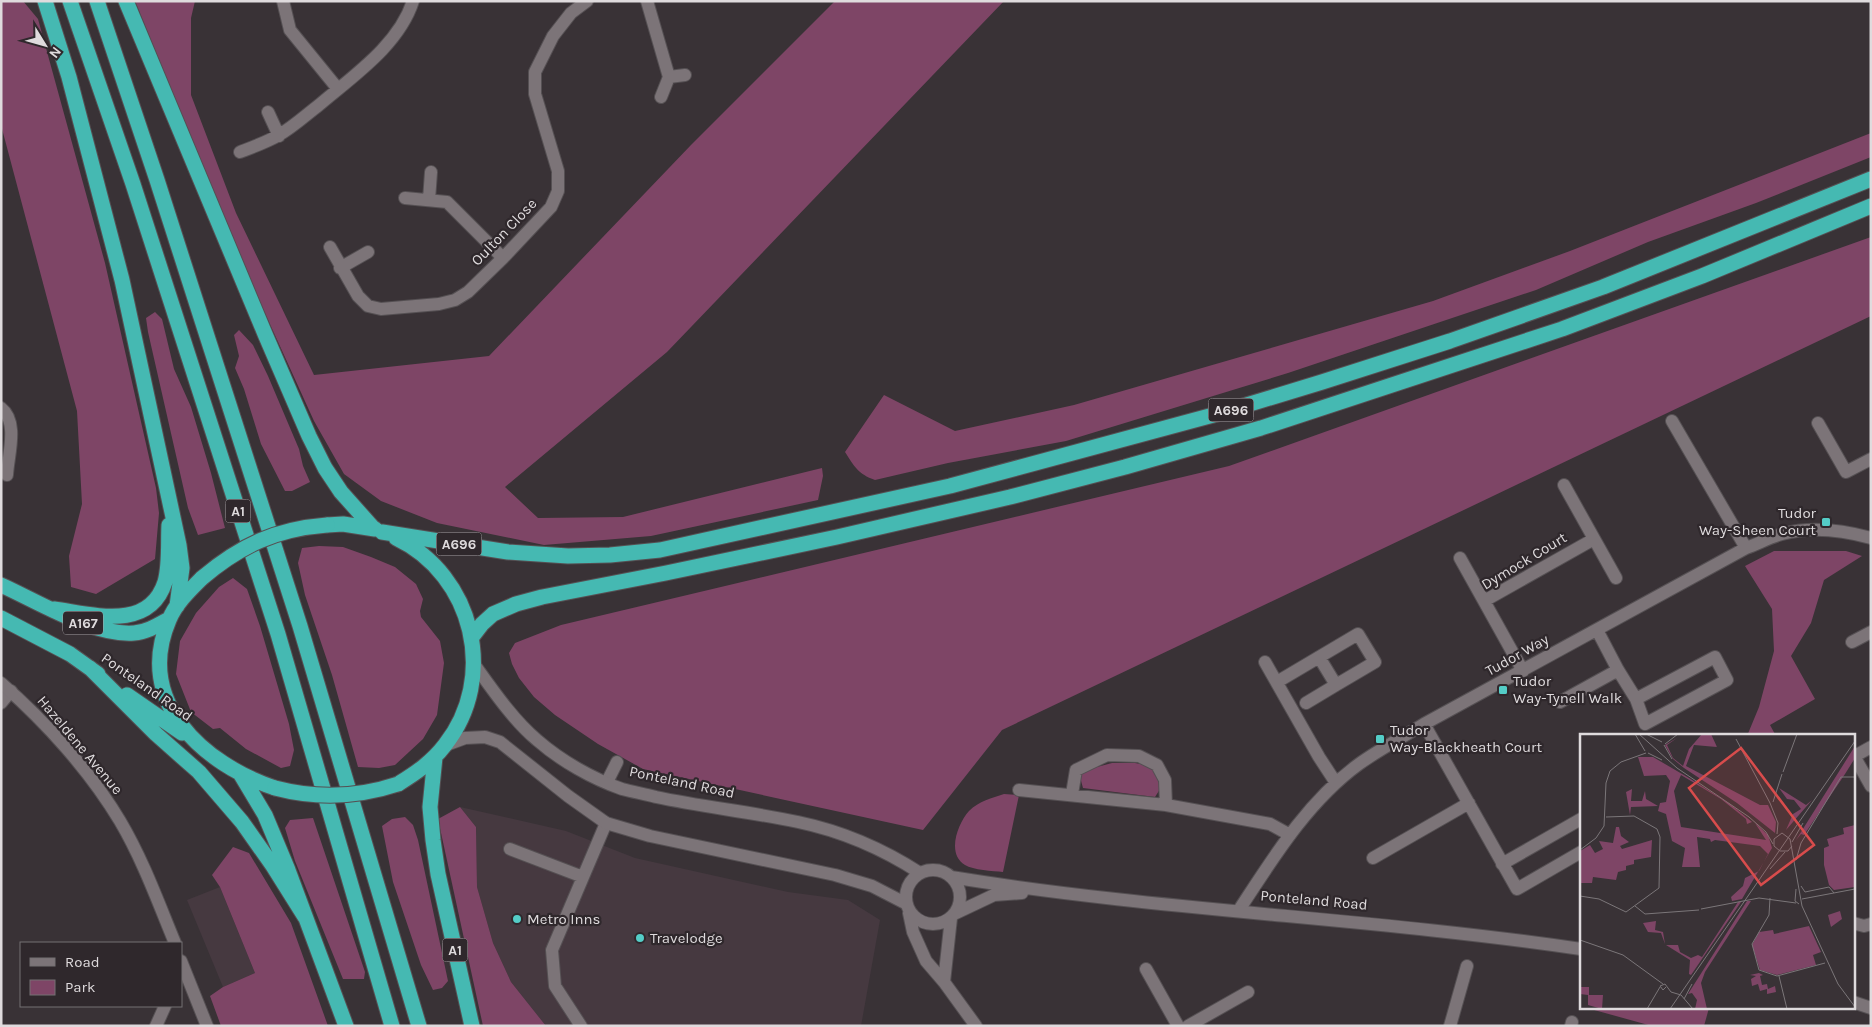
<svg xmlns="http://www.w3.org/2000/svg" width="1872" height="1027" font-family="Karla,sans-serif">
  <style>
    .built { fill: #463940 }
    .green { fill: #7e4566 }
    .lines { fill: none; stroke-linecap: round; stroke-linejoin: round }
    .street-casing { stroke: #555053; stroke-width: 14 }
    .secondary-casing { stroke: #555053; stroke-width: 14 }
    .highway-casing { stroke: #555053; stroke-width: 17 }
    .street { stroke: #7c7478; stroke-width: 12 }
    .secondary { stroke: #7c7478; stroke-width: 12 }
    .highway { stroke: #45b9b2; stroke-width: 15 }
    .highway-bridge-casing { stroke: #555053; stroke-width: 17; stroke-linecap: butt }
    .highway-bridge { stroke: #45b9b2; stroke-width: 15 }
    .poi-dot { fill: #54cdc7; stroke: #2f282c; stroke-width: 2 }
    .labels { text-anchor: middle; stroke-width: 4.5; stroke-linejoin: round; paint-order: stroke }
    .shield { fill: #2f282c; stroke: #aaa5a8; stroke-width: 1 }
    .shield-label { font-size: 14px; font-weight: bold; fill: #dfdbdd }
    .street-label { font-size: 15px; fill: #dfdbdd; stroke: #2f282c }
    .poi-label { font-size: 15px; fill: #dfdbdd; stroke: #2f282c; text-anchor: start }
    .inset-road { fill: none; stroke: #7b7679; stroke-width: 1 }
    .view { fill: #d84c4c; fill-opacity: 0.15; stroke: #d84c4c; stroke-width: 2.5 }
    .inset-edge { fill: none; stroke: #dfdbdd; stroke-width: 2.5 }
  </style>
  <rect width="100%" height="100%" fill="#393236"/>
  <path class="built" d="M460 807 566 831 635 858 788 892 848 900 880 920 861 1026H546L511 982 493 943 477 887 476 827Z
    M220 887 255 973 223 987 187 900Z"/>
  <path class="green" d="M1 1H23L38 19 105 263 156 488 159 513 155 559 96 594 71 587 69 556 82 504 77 411 1 125Z
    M135 1H195L191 18V95L236 213 314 375 489 356 691 145 835 1H1004L667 352 505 487 538 518 623 517 822 468 823 476 818 500 651 536 544 545 437 523 381 501 344 474 314 421 239 256Z
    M1871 133V157L1756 203 1648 242 1536 290 1288 373 1066 441 948 463 875 480C858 474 854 466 845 452L884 395 955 431 1074 405 1433 301 1570 251Z
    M1871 237V316L1002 730 923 830 643 769 598 744 555 715 534 697 519 678 512 664 509 653 515 643 561 625 1229 466Z
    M155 312 162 319 174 369 191 407 211 473 225 528 198 535 188 508 148 332 146 318Z
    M239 330 253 345 268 376 299 449 303 466 310 482 292 491H285L261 444 244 389 235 368 239 356 234 335Z
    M319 546 343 547 371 557 395 567 416 584 423 599 420 611 421 617 440 641 444 663 437 715 423 739 395 765 379 768 358 767 332 675 305 595 298 563 302 548Z
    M1774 551H1846L1862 556 1824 580 1811 623 1791 656 1815 699 1770 725 1776 736H1747L1759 707 1774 651 1772 609 1745 566Z
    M233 578 247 589 260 626 289 724 294 750 290 766 281 768 246 749 220 728 213 729 191 712 176 674 180 641 196 613 219 587Z
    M1112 763H1135L1151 766 1162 786 1155 797 1083 788 1080 777 1082 771Z
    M1004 794 1019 795 1003 872C993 871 973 870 965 865 946 854 958 823 969 811 979 801 992 798 1004 794Z
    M460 807 476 827 477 887 493 943 511 982 546 1026H483L438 819Z
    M405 817 413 825 418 840 448 981 442 988 433 990 421 965 393 882 382 826 392 819Z
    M313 818 365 972 364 979H343L295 861 285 828 290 820Z
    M233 847 249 853 291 923 328 1026H221L210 996 223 987 255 973 220 887 212 875Z
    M1587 1008H1709L1704 1026H1652Z"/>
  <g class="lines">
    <defs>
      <path id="street" d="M283 1 290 30 338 89
        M647 1 669 77
        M661 97 669 77 685 75
        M268 112 279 136
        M240 152C253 147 267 142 279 135 293 127 306 115 319 105 353 76 399 45 413 1
        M405 198 447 202 503 258
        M429 200 431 172
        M330 247 358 296 368 306 381 309 439 304 455 300 468 292 503 258 551 207 558 191V171L535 94V72L553 36 571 13 587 1
        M340 268 368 252
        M1 408C19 422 8 455 7 475
        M1672 421 1746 548
        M1818 423 1846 472 1871 459
        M1564 485 1616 578
        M1460 558 1484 601
        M1597 630 1618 670 1636 699 1645 724 1727 680 1715 657 1636 699
        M1852 642 1871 632
        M1265 662 1319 757 1336 783
        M1523 671 1484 601 1594 539
        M1277 682 1358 634 1375 662 1336 685 1319 657
        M1560 702 1618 670
        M1 703 11 691
        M1306 703 1336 685
        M1424 724 1517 889 1581 852
        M1854 756 1871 786
        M1853 757 1871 747
        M607 782 617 762
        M1019 790 1166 805 1270 824 1290 835
        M1072 794 1076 770 1107 755 1139 756 1157 765 1165 780 1166 805
        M510 849 583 877
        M1373 858 1469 803
        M1502 864 1581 819
        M1239 910C1273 858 1308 801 1359 764 1380 749 1403 737 1424 724L1746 548C1758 544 1770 537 1782 534 1812 526 1842 530 1871 538
        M1853 923 1864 926 1871 924
        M1146 969 1178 1026
        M156 1026 165 1006
        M581 1026 555 986 552 950 606 823
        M1188 1026 1248 992
        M1450 1026 1467 966
        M1571 1026 1572 1022"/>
      <path id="secondary" d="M474 664C492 689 513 720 537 740 561 761 593 779 622 789 633 792 645 794 656 797 703 807 751 812 798 822 841 831 883 849 920 873
        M1 683C46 722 90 771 120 821 143 860 158 902 175 943
        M446 745 465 738 485 737 500 742 568 796 606 823 650 836 835 875 872 886 905 903
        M906 897a27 27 0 1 1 54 0a27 27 0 1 1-54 0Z
        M951 877C1160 911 1372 918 1581 949
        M909 913 913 932 926 961 944 982 976 1026
        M956 913 994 895 1022 893
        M181 961 207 1026
        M944 982 951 918
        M1853 1002 1871 1008"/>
      <path id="highway" d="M45 1 69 77 122 280 179 545 182 568 177 606
        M70 1 133 184 278 634 392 1026
        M97 1 157 180 300 626 419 1026
        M126 1 265 334 309 436 325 468 341 492 374 529
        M327 525 343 524 375 529
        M382 532 508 552 568 556 610 555 660 550 950 486 1217 414 1322 382 1450 341 1603 287 1871 179
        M396 538C474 575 498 678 445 745 432 762 416 773 398 784
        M202 578C190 590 176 603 169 620 134 702 203 764 275 788
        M1 585C39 602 93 636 134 633 147 632 158 625 169 619
        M54 609C92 614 149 632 165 582 170 565 168 543 169 525
        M1 618 70 654 98 674
        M472 637 482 624 493 614 516 604 542 597 666 573 837 537 1010 497 1125 467 1261 428 1562 329 1702 276 1871 206
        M90 668 156 734 199 772 242 822 273 866 305 917
        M127 695 182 733
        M435 757 430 807 433 840 438 874 472 1026
        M241 775 265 815 288 870 346 1026"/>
    </defs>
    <use href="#street" class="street-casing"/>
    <use href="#secondary" class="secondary-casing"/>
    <use href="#highway" class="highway-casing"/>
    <use href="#street" class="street"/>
    <use href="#secondary" class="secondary"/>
    <use href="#highway" class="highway"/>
    <defs>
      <path id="highway-bridge" d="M202 578C241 545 276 529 327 525
        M275 788C317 799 356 798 398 784"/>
    </defs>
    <use href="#highway-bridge" class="highway-bridge-casing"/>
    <use href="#highway-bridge" class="highway-bridge"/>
  </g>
  <g class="poi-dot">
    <rect x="1821" y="517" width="10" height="10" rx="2.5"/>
    <rect x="1498" y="685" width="10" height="10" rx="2.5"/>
    <rect x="1375" y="734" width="10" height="10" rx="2.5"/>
    <circle cx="517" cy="919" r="5"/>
    <circle cx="640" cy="938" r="5"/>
  </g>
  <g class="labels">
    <g class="shield">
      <rect x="1208.5" y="398.5" width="45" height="23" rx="4"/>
      <rect x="225.5" y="499.5" width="25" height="23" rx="4"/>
      <rect x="436.5" y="532.5" width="45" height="23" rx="4"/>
      <rect x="63" y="611.5" width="40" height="23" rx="4"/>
      <rect x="442.5" y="938.5" width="25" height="23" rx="4"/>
    </g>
    <g class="shield-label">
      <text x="1231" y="415">A696</text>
      <text x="238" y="516">A1</text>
      <text x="459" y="549">A696</text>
      <text x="83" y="628">A167</text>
      <text x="455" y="955">A1</text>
    </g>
    <g class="street-label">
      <text transform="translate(504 232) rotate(-46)" y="5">Oulton Close</text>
      <text transform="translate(1524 561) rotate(-31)" y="5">Dymock Court</text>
      <text transform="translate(1517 655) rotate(-29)" y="5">Tudor Way</text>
      <text transform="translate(147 687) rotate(35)" y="5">Ponteland Road</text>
      <text transform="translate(80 745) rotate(50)" y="5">Hazeldene Avenue</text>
      <text transform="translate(682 782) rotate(12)" y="5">Ponteland Road</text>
      <text transform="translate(1314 900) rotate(5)" y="5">Ponteland Road</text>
    </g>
    <g class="poi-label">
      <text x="1816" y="518" text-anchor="end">Tudor<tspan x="1816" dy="17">Way-Sheen Court</tspan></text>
      <text x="1513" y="686">Tudor<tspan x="1513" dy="17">Way-Tynell Walk</tspan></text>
      <text x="1390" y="735">Tudor<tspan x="1390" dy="17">Way-Blackheath Court</tspan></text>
      <text x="527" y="924">Metro Inns</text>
      <text x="650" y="943">Travelodge</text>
    </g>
  </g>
  <g transform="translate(1580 734)">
    <rect width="275" height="275" fill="#393236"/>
    <path d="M122 0H131L137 13 114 11 106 32 180 71H188L196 88 195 99 157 69 104 34 93 25 85 11 97 4 87 11 93 24 103 32 109 15ZM275 12V24L265 40 224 101 221 100 216 106ZM58 23H73L109 44 150 70 172 88 167 90 166 85 141 65 101 41 94 57 101 93 186 106 175 89 188 101 192 114 162 165 152 167 151 163 163 152 165 144 179 137 188 120 180 112 135 106 131 108 130 105 117 103 120 133H102L105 114 92 107 86 80 78 77 80 69 86 68 90 47 86 41 64 42ZM199 54 226 71 232 66 206 96 213 80 221 75 214 66 207 65ZM52 55 51 67H62L65 57 66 65 78 72 51 73 50 81 46 58ZM275 91V153L254 156 249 151 244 131V114L249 112 247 105 264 100 263 94ZM36 93H39L41 102 49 108 40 112 42 115 72 106 71 123 54 126V130L46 132V136L38 138 36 146 13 143 12 149H0V117L10 111 15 119 23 115 19 107 33 109ZM167 167H171L125 238 121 249 127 275H115L117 266 112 259 108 260ZM158 168H161L111 241 109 240 110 226 86 211H98L100 218 111 224 118 221 122 223ZM260 177 262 185 251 193 248 181ZM76 187 75 196 83 198 85 210 81 199 68 198 63 189ZM229 192 241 218 233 221 236 231 197 241 180 236 172 211 179 198 193 196 194 200ZM179 239 183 241 180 242 182 251 187 250 188 255 195 252 196 258 187 260V255L180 257 178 250 172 252 171 245 176 242 170 241ZM0 253H9V261H23L22 275 8 271V261L0 260Z" fill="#7e4566"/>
    <path class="inset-road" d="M55 0 65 17M59 0 97 34 169 83 186 98 193 110M66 0 82 8M156 5 190 69 198 89 197 100M85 10 98 0M84 11 92 25M68 19 82 26M203 38 217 0M193 68 202 40M212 108 223 89M212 112 208 117H200L194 112V105L202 99 210 105 222 172 258 250 275 273M0 116 16 104 24 92 26 49 30 37 41 28 66 19M216 126 221 109 261 43H275M190 135 205 118M221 152 225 158 249 153 254 159M216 155 215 167 219 170M0 162 19 165 46 178 79 154 80 103 77 95 54 82 26 83M190 164 189 181 172 210 179 236 197 242 245 229M222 165 275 155M55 172 65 180 119 176M121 175 179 164 216 169M0 206 43 221 83 250M199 242 207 275M86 253 83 256 80 252 85 250 91 258 101 261 113 275M104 265 112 250M67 275 80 253M90 275 275 7"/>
    <path class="view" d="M161 14 234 111 181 151 109 54Z"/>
    <rect width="275" height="275" class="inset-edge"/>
  </g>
  <rect width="1872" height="1027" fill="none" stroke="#dfdbdd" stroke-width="5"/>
  <rect x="20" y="942" width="162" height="65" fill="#2f282c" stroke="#757073"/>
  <rect x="30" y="958" width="25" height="8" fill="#7c7478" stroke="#757073"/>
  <text x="65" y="967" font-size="15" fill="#dfdbdd">Road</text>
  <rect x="30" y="980" width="25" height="15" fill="#7e4566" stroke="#757073"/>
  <text x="65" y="992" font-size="15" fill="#dfdbdd">Park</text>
  <g transform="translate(45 45) rotate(127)" stroke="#2f282c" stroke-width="4" paint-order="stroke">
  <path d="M0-4L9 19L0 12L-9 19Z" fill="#dfdbdd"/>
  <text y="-8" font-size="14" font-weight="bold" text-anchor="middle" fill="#dfdbdd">N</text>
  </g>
</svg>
